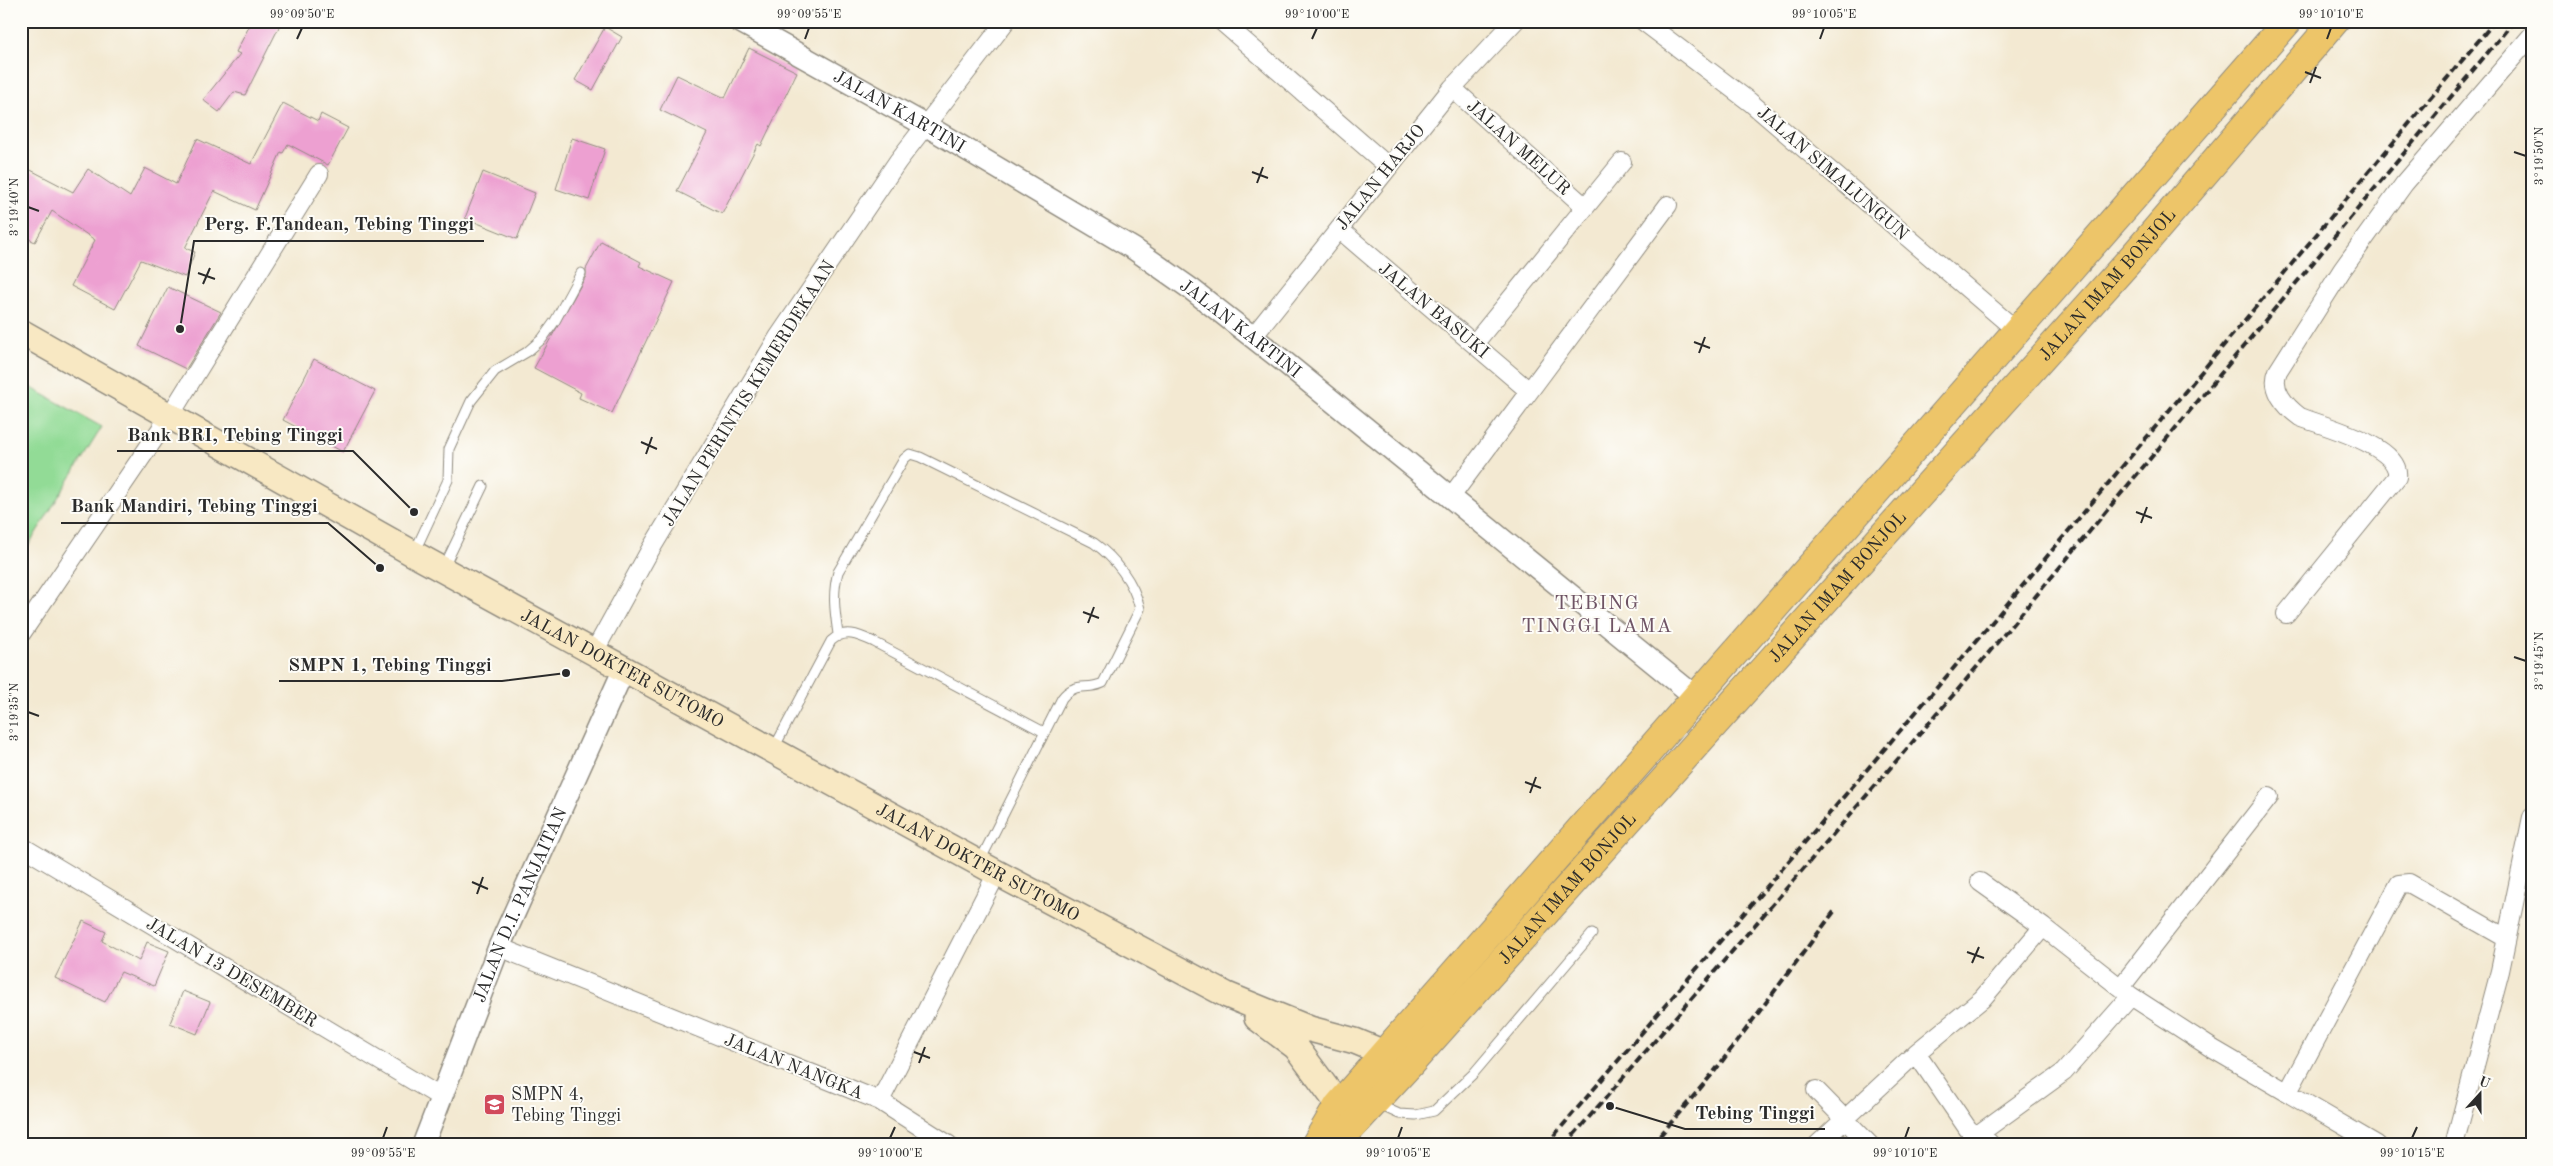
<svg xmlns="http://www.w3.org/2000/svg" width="2553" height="1166" font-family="'Old Standard TT',serif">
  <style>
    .green { fill: #92db96; stroke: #5e8360 }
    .building { fill: #eda0d1 }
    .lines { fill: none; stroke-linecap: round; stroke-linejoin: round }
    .service-casing { stroke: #8f8a7e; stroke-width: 11 }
    .minor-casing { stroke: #8f8a7e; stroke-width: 20 }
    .tertiary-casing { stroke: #8f8a7e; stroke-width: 24 }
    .secondary-casing { stroke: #8f8a7e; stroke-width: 28 }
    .trunk-casing { stroke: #8f8a7e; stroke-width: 30 }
    .service { stroke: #fff; stroke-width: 9 }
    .minor { stroke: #fff; stroke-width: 18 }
    .tertiary { stroke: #fff; stroke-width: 21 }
    .secondary { stroke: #f8e8c3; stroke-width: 25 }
    .trunk { stroke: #edc569; stroke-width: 28 }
    .rail { stroke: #2b2b2b; stroke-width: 4; stroke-dasharray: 8 4; stroke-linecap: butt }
    .ticks { fill: none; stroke: #2b2b2b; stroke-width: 2 }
    .labels { text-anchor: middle; stroke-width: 4; stroke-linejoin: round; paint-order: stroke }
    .street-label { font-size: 18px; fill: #2b2b2b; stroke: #fdfcf7 }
    .poi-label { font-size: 18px; fill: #2b2b2b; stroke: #fdfcf7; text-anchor: start }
    .quarter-label { font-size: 20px; letter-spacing: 1px; fill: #6f5465; stroke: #fdfcf7 }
    .leader { fill: none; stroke: #2b2b2b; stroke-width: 2 }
    .callout-dot { fill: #2b2b2b; stroke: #fdfcf7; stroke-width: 2 }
    .callout-label { font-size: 19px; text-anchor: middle; font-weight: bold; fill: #2b2b2b; stroke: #fdfcf7; stroke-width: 4; stroke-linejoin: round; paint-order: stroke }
    .neatline { fill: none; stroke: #2b2b2b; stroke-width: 2 }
    .ticks-label { font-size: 12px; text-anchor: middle; fill: #2b2b2b }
  </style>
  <rect width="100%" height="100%" fill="#fdfcf7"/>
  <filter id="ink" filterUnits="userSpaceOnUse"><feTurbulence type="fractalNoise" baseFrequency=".02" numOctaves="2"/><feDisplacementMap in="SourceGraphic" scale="10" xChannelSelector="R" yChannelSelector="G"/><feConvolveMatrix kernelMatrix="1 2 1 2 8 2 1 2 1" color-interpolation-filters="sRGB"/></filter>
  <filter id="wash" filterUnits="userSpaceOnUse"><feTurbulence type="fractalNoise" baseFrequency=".0096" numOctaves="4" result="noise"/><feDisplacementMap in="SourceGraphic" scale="20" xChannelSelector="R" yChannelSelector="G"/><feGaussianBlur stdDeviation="1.12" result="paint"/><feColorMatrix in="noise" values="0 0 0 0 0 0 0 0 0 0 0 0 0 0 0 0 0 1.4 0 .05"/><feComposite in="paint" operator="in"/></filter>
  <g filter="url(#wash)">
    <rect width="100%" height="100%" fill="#f3e9d2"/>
    <path class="green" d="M21 382 102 427 21 557Z"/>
    <g id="blocks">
      <path class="building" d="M252 21H282L245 95 234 92 219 112 203 100 240 54 236 52Z
        M605 27 622 37 593 90 575 80Z
        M749 48 797 72 761 146 758 144 722 214 677 191 707 133 660 110 677 75 725 98Z
        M283 103 318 121 321 114 348 128 328 165 288 144 283 153 281 152 255 210 214 191 185 248 195 252 185 277 141 260 115 309 71 286 95 240 52 211 35 242 21 235V165L73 192 88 169 130 197 145 168 176 184 197 139 251 164Z
        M572 138 605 149 589 200 556 189Z
        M483 172 535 193 517 239 465 218Z
        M601 241 641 262 639 266 674 282 612 413 579 398 581 393 534 368 586 276V269Z
        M168 287 221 312 186 369 139 346Z
        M314 359 375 391 343 452 283 420Z
        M83 921 106 932 102 941 139 961 147 942 169 951 154 986 121 972 105 1002 55 978Z
        M183 991 210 1002 197 1034 170 1023Z"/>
    </g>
  </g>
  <g filter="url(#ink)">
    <use href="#blocks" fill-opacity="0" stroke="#8f8a7e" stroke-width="1"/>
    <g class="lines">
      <defs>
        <path id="service" d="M414 553 448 480 449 449 471 401 495 371 527 352 542 339 555 321 581 273
          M444 567 483 486
          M838 634C835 613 832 594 838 572L904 459 910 454 920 457 1094 543C1115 558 1134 582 1140 609L1103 683C1086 691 1076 681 1062 698L979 863
          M773 750 831 641C845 628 859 635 874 642L1044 732
          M1377 1104 1399 1114 1416 1115 1434 1111 1473 1074 1592 934"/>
        <path id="minor" d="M1221 21 1389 167
          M1643 21 1750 102 2017 331
          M1452 88 1585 207
          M1339 229 1529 391
          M1252 338 1452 88 1515 21
          M1474 344 1622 162
          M1450 498 1668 205
          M2286 614 2397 477C2402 446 2323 426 2300 417 2285 406 2270 389 2278 371L2342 270 2404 184 2532 35
          M21 634 169 417 319 174
          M594 652 649 552 779 336 898 161 1006 21
          M21 846 442 1098
          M1980 882 2043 927 2131 996 2213 1049 2377 1145
          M499 947 880 1101 949 1145
          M2121 987 2269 797
          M1916 1053 1968 1129 1973 1133H1980L2064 1072 2131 996
          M1816 1090 1870 1145
          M2288 1092 2399 884 2409 883 2506 938
          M880 1101 997 873
          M1980 1133 1991 1145
          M1817 1145 1916 1053 1982 999 2043 927
          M2454 1145 2500 971 2532 817"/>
        <g id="tertiary">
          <path id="s1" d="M739 21 927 126 1134 249 1191 289 1282 360 1697 698"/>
          <path id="s2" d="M423 1145 499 947 624 669"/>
        </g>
        <g id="secondary">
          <path id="s3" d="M21 332 414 554 997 873 1227 995 1310 1029 1355 1041 1401 1060"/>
          <path d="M1257 1018 1296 1047 1350 1120"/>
        </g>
        <g id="trunk">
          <path d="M1315 1145 1338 1106 2288 21"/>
          <path id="s4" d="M1331 1145 1346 1133 1409 1065 2136 253 2335 21"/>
        </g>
      </defs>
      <use href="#service" class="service-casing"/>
      <use href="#minor" class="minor-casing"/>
      <use href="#tertiary" class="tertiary-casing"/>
      <use href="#secondary" class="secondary-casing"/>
      <use href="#trunk" class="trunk-casing"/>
      <use href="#service" class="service"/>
      <use href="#minor" class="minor"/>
      <use href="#tertiary" class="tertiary"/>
      <use href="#secondary" class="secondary"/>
      <use href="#trunk" class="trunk"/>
      <path class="rail" d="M1546 1145 1952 670 2495 21
        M1565 1145 1961 686 2514 21
        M1652 1145 1714 1072 1836 909"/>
    </g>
  </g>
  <path class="ticks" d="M297 39 302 28M805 39 809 28M1312 39 1317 28M1820 39 1824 28M2327 39 2331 28M2305 72 2321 78M2310 83 2316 67M2514 152 2526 156M1252 172 1268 178M1257 183 1263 167M28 207 39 211M198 273 215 279M203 284 210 268M1694 342 1710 348M1699 353 1705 337M641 442 657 449M646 454 652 437M2136 512 2152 518M2141 523 2147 507M1083 612 1099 618M1088 623 1094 607M2514 657 2526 661M28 712 39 716M1525 782 1541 788M1530 793 1536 777M472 882 488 889M477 894 483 877M1967 952 1984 958M1972 963 1979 947M914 1052 930 1058M919 1063 925 1047M383 1138 387 1127M890 1138 895 1127M1398 1138 1402 1127M1905 1138 1909 1127M2412 1138 2417 1127"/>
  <defs>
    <symbol id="school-square" viewBox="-11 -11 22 22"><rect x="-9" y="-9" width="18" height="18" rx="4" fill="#d1495b" stroke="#fdfcf7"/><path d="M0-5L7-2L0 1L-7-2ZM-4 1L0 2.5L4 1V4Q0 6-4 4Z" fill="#fff"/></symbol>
  </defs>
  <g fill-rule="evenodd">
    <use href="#school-square" x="482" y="1092" width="25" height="25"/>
  </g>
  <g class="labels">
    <g class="street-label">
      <text dy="6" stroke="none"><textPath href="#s1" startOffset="184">JALAN KARTINI</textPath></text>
      <text transform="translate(1519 147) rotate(42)" y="6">JALAN MELUR</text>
      <text transform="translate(1833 173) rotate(41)" y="6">JALAN SIMALUNGUN</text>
      <text transform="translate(1380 177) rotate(-51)" y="6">JALAN HARJO</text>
      <text dy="6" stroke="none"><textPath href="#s4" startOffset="1159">JALAN IMAM BONJOL</textPath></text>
      <text transform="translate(1434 310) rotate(40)" y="6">JALAN BASUKI</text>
      <text dy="6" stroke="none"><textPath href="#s1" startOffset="589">JALAN KARTINI</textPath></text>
      <text transform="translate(748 393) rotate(-58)" y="6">JALAN PERINTIS KEMERDEKAAN</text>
      <text dy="6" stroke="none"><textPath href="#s4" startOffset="754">JALAN IMAM BONJOL</textPath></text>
      <text dy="6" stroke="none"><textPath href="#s3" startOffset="689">JALAN DOKTER SUTOMO</textPath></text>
      <text dy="6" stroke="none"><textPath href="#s3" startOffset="1094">JALAN DOKTER SUTOMO</textPath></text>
      <text dy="6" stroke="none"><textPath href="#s4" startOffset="349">JALAN IMAM BONJOL</textPath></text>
      <text dy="6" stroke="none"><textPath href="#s2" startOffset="259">JALAN D.I. PANJAITAN</textPath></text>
      <text transform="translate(232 972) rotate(31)" y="6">JALAN 13 DESEMBER</text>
      <text transform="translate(794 1066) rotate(22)" y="6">JALAN NANGKA</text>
    </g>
    <g class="poi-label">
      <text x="511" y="1100">SMPN 4,<tspan x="511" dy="21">Tebing Tinggi</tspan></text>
    </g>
    <g class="quarter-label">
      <text x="1597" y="609">TEBING<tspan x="1597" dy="23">TINGGI LAMA</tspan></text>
    </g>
  </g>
  <path class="leader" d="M180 329L194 241H484M414 512L353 451H117M380 568L328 523H61M566 673L502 681H279M1610 1106L1685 1129H1825"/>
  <g class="callout-dot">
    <circle cx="180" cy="329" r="5"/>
    <circle cx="414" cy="512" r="5"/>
    <circle cx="380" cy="568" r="5"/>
    <circle cx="566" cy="673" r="5"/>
    <circle cx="1610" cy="1106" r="5"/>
  </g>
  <g class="callout-label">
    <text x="339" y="230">Perg. F.Tandean, Tebing Tinggi</text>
    <text x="235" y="441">Bank BRI, Tebing Tinggi</text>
    <text x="194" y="512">Bank Mandiri, Tebing Tinggi</text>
    <text x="390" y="671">SMPN 1, Tebing Tinggi</text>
    <text x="1755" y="1119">Tebing Tinggi</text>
  </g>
  <rect width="2553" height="1166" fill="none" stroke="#fdfcf7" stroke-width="55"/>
  <g transform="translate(2480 1094) rotate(21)" stroke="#fdfcf7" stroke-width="4" paint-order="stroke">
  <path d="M0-4L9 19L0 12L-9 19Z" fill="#2b2b2b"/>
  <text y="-8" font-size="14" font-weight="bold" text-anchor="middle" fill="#2b2b2b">U</text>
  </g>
  <rect x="28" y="28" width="2498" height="1110" class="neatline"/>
  <g class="ticks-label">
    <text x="302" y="18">99°09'50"E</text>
    <text x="809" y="18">99°09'55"E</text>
    <text x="1317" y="18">99°10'00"E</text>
    <text x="1824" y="18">99°10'05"E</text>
    <text x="2331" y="18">99°10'10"E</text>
    <text transform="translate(2539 156) rotate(-90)" y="4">3°19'50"N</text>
    <text transform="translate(14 207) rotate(-90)" y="4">3°19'40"N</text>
    <text transform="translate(2539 661) rotate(-90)" y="4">3°19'45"N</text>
    <text transform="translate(14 712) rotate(-90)" y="4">3°19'35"N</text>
    <text x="383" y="1157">99°09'55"E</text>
    <text x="890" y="1157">99°10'00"E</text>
    <text x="1398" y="1157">99°10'05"E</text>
    <text x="1905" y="1157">99°10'10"E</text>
    <text x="2412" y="1157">99°10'15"E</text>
  </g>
</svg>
